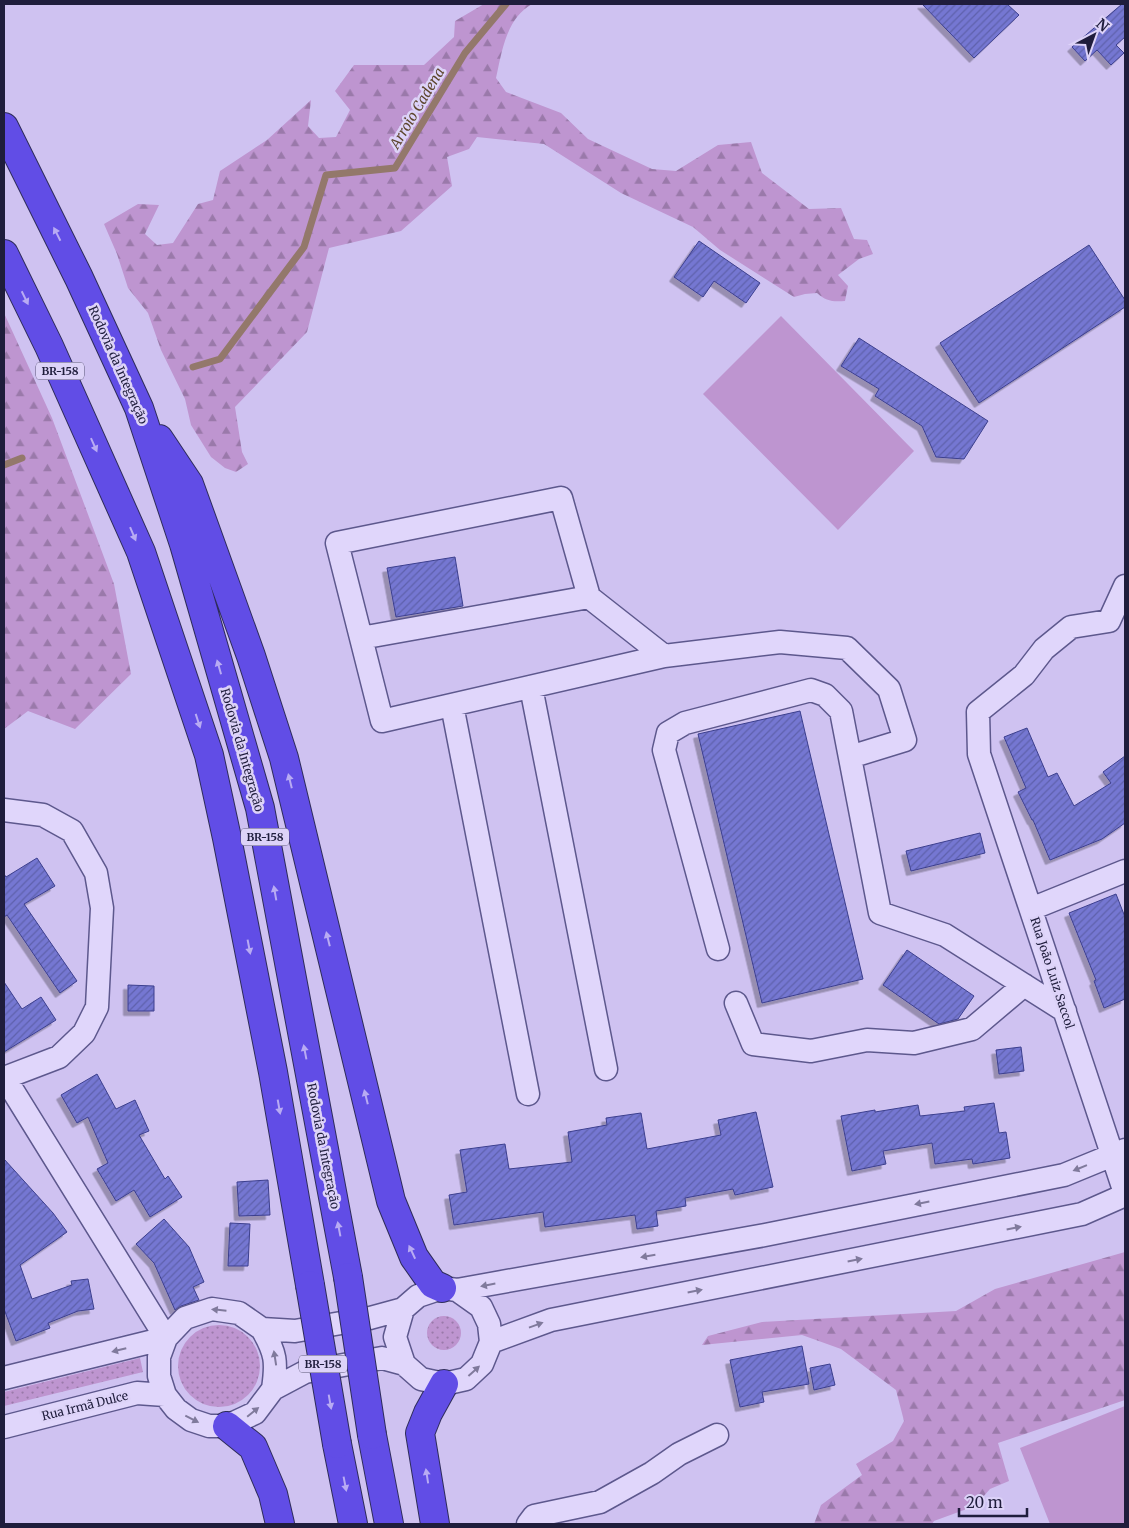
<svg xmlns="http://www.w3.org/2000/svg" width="1129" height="1528" font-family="Merriweather,serif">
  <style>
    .grass { fill: url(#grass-dots) }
    .forest { fill: url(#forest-firs) }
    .green { fill: #be95d0 }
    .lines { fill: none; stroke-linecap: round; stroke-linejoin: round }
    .stream { stroke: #93786b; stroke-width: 7 }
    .building { fill: url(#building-hatch); stroke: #3c3f8e; filter: url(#shadow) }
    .minor-casing { stroke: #5d588d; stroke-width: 25 }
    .highway-casing { stroke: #2e2c5a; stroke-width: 30 }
    .minor { stroke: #e0d6fb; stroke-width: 22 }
    .highway { stroke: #614de6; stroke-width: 28 }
    .highway-bridge-casing { stroke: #2e2c5a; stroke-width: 30; stroke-linecap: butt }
    .highway-bridge { stroke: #614de6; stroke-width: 28 }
    .oneway { fill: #b8abf3 }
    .oneway2 { fill: #807a9c }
    .labels { text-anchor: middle; stroke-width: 5; stroke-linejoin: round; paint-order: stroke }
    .shield { fill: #ddd3f8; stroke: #585474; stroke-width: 1 }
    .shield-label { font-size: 11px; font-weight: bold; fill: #1f1d3c }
    .street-label { font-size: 12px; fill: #1f1d3c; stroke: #ddd3f8 }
    .water-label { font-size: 14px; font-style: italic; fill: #5c442b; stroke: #ddd3f8 }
  </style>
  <defs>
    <pattern id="grass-dots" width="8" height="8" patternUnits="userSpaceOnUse" patternTransform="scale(1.25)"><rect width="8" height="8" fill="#be95d0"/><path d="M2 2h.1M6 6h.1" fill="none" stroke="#9a79aa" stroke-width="1.8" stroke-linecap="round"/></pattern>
    <pattern id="forest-firs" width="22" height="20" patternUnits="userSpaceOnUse" patternTransform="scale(1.25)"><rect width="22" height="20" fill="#be95d0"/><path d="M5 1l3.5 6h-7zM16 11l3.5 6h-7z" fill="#9a79aa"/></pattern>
    <pattern id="building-hatch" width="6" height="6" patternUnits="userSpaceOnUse" patternTransform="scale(1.25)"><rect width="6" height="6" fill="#7577d2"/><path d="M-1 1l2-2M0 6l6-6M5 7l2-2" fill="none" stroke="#5f61ac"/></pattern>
    <filter id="shadow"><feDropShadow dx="-4.5" dy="4.5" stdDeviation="0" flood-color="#0004"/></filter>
  </defs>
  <rect width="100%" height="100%" fill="#cfc2f1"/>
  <path class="grass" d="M427 1333a17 17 0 1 1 34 0a17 17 0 1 1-34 0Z
    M178 1366a41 41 0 1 1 82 0a41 41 0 1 1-82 0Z
    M140 1358 143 1372 4 1406V1392Z"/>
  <path class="forest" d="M484 4H532C506 19 502 51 496 78L506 92 561 113 588 139 652 169 676 171 718 145 751 142 762 173 809 209 841 208 854 239 867 240 873 254 859 259 838 275 848 286 845 301C832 302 826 301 817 293L805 294 794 297 720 250 693 227 621 193 544 144 477 137 469 149 447 157 452 186 401 231 329 248 307 332 235 407 242 452 248 464 236 472 225 468 211 457 191 425 185 399 161 350 148 313 128 288 117 254 104 224 138 204 159 205 145 234 157 245 173 243 198 204 213 200 220 171 267 140 311 100 308 126 319 138 336 137 350 110 335 91 354 65H424L454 37 455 21Z
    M4 313 52 418 114 584 131 674 75 729 28 711 4 729Z
    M1125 1252V1400L998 1443 1009 1481 990 1489 975 1506 934 1521 932 1524H814L821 1505 862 1475 856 1464 893 1441 904 1421 896 1390 841 1349 802 1335 702 1345 708 1336 762 1322 956 1311 995 1289Z"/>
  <path class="green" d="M781 316 914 451 838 530 703 394Z
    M1125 1406V1524H1050L1020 1448Z"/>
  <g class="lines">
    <path class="stream" d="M193 367 220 359 304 247 326 175 395 168 465 53 506 4
      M4 465 22 458"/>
  </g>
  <path class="building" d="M922 4H1007L1019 15 974 58Z
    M1122 4H1125V37L1116 45 1124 53 1111 65 1097 50 1085 61 1072 47Z
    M699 241 760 283 746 303 714 281 703 297 674 277Z
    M1089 245 1125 300V307L979 403 940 343Z
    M859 338 988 421 964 459 936 457 922 426 875 396 879 389 841 366Z
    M455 557 463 606 396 617 387 568Z
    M800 711 863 979 762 1003 698 734Z
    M1027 728 1048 777 1057 773 1074 806 1111 783 1103 772 1125 756V823L1102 839 1050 860 1033 820H1032L1018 792 1026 788 1004 737Z
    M980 833 985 853 911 871 906 851Z
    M37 858 55 886 24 904 77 981 60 993 7 915 4 917V874L6 877Z
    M1116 894 1125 917V999L1104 1008 1094 981 1096 980 1069 913Z
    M907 950 974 996 958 1019 939 1024 883 985Z
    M4 982 22 1009 41 997 56 1020 4 1052Z
    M128 985 154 986V1011H128Z
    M1021 1047 1024 1071 999 1074 996 1050Z
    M97 1074 116 1109 135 1100 149 1131 139 1135 165 1179 168 1176 182 1197 150 1217 134 1190 116 1201 97 1169 108 1163 88 1117 77 1123 61 1095Z
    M994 1103 999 1133 1006 1132 1010 1158 973 1164 972 1159 935 1164 932 1143 883 1151 886 1164 852 1171 841 1116 875 1110V1112L918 1105 920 1116 965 1111 964 1107Z
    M756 1112 773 1187 735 1195 733 1189 685 1198 686 1206 656 1211 658 1226 637 1229 635 1215 545 1227 543 1212 454 1225 449 1195 467 1192 460 1150 505 1144 509 1169 572 1162 568 1132 607 1125 606 1118 641 1113 647 1149 721 1135 718 1120Z
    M4 1159 53 1213 67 1232 20 1265 32 1299 72 1285 71 1281 88 1279 94 1309 78 1311 48 1323 50 1328 16 1341 4 1309Z
    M268 1180 270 1215 239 1216 237 1182Z
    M164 1219 189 1247 204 1282 193 1287 199 1300 181 1306 175 1310 154 1263 136 1244Z
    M230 1223 250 1224 248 1266H228Z
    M802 1346 809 1384 762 1392 764 1402 740 1407 730 1360Z
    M830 1364 835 1385 814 1390 810 1368Z"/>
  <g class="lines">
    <defs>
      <path id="minor" d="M1125 586 1109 621 1071 627 1044 649 1024 675 978 712 979 754 1125 1193
        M361 638 589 597
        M664 656 589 597 561 498 337 543 382 721 664 656 780 642 847 648 889 689 905 740 850 757
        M531 687 606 1069
        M452 705 528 1094
        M4 810 43 815 72 831 96 873 102 908 97 1007 84 1033 59 1057 4 1078
        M1031 909 1125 871
        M718 949 664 750 668 733 685 723 811 690 825 695 841 711 880 913 945 935 1065 1011
        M736 1003 753 1044 811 1051 867 1040 914 1043 972 1029 1024 985
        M5 1078 166 1338
        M457 1290 481 1307 489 1324 491 1342 482 1364 466 1379 444 1384 421 1379 404 1364 395 1337 403 1309 418 1296 442 1288 457 1290 765 1235 1064 1175 1125 1150
        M262 1329C276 1353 277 1362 273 1389
        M166 1338 159 1357V1376L165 1395 176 1409 191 1420 209 1426H227L255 1413 273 1389 305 1372 382 1358 404 1364
        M491 1342 551 1320 1082 1214 1125 1195
        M4 1378 166 1338 185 1318 212 1309 239 1313 262 1329 295 1331 370 1318 403 1309
        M4 1427 137 1393 165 1395
        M528 1524 534 1516 600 1502 652 1473 679 1454 717 1435"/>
      <path id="highway" d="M4 127 79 278 139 408 184 544 260 808 348 1277
        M4 254 49 346 141 552 209 755 227 838 273 1072 310 1285
        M159 439 189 484 251 656 284 758 391 1201 414 1257 433 1284 442 1288
        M227 1426 253 1447 273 1494 280 1524
        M372 1435 389 1524
        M337 1444 353 1524
        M435 1524 420 1433 428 1413 444 1384"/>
    </defs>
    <use href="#minor" class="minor-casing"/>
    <use href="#highway" class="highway-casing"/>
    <use href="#minor" class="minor"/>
    <use href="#highway" class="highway"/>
    <defs>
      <path id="highway-bridge" d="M348 1277 372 1435
        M310 1285 337 1444"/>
    </defs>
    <use href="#highway-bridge" class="highway-bridge-casing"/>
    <use href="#highway-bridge" class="highway-bridge"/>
  </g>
  <defs><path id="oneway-solid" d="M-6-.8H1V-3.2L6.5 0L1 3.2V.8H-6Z" transform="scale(1.25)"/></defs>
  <g class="oneway">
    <use href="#oneway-solid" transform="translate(57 234) rotate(-117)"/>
    <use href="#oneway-solid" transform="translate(25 298) rotate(64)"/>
    <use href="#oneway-solid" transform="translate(94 445) rotate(66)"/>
    <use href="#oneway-solid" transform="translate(133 534) rotate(67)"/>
    <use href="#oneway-solid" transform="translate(219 667) rotate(-106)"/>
    <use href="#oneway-solid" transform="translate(198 721) rotate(72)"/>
    <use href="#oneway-solid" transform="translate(290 781) rotate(-104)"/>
    <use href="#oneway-solid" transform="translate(275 893) rotate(-100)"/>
    <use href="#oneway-solid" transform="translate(328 939) rotate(-104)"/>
    <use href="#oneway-solid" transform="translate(249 947) rotate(79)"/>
    <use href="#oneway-solid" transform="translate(305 1052) rotate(-101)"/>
    <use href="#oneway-solid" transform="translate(366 1097) rotate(-104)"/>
    <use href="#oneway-solid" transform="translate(279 1107) rotate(80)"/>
    <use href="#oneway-solid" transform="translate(339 1229) rotate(-101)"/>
    <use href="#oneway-solid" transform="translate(412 1252) rotate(-115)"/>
    <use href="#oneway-solid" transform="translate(330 1402) rotate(80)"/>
    <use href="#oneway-solid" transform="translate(427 1476) rotate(-99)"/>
    <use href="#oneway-solid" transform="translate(345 1484) rotate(79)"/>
  </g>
  <g class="oneway2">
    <use href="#oneway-solid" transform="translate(1080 1168) rotate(158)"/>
    <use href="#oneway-solid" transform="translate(922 1203) rotate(169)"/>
    <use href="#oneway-solid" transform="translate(1014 1228) rotate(-11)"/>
    <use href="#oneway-solid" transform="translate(648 1256) rotate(170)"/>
    <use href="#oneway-solid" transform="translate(855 1260) rotate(-11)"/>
    <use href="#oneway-solid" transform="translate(488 1285) rotate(169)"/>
    <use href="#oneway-solid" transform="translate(695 1291) rotate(-11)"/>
    <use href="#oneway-solid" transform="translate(219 1310) rotate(-174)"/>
    <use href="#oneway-solid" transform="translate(536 1325) rotate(-20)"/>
    <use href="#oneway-solid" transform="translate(119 1350) rotate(166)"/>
    <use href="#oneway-solid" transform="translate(275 1358) rotate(-99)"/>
    <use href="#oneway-solid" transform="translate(474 1371) rotate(-42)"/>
    <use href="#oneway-solid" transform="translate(253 1412) rotate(-39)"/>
    <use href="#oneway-solid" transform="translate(192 1419) rotate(27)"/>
  </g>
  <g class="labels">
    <g class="shield">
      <rect x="36" y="362.5" width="48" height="17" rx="4"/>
      <rect x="241" y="828.5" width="48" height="17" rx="4"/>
      <rect x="299" y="1355.5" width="48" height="17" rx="4"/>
    </g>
    <g class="shield-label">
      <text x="60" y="375">BR-158</text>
      <text x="265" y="841">BR-158</text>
      <text x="323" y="1368">BR-158</text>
    </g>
    <g class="street-label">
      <text transform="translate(118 365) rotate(66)" y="4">Rodovia da Integração</text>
      <text transform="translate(242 750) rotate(74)" y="4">Rodovia da Integração</text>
      <text transform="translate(1052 973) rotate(72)" y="4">Rua João Luiz Saccol</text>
      <text transform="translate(323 1146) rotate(79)" y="4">Rodovia da Integração</text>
      <text transform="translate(85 1406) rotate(-14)" y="4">Rua Irmã Dulce</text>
    </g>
    <g class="water-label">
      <text transform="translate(417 108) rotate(-59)" y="5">Arroio Cadena</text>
    </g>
  </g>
  <rect width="1129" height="1528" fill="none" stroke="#1f1d3c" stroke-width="10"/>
  <g transform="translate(1094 35) rotate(41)" stroke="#ddd3f8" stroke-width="4" paint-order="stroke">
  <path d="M0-4L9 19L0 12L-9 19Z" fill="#1f1d3c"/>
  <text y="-8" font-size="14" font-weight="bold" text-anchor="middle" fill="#1f1d3c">N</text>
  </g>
  <path d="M959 1508v8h68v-8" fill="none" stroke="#1f1d3c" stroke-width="2.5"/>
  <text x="966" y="1508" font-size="15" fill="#1f1d3c" stroke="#ddd3f8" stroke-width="4" paint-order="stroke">20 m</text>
</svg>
